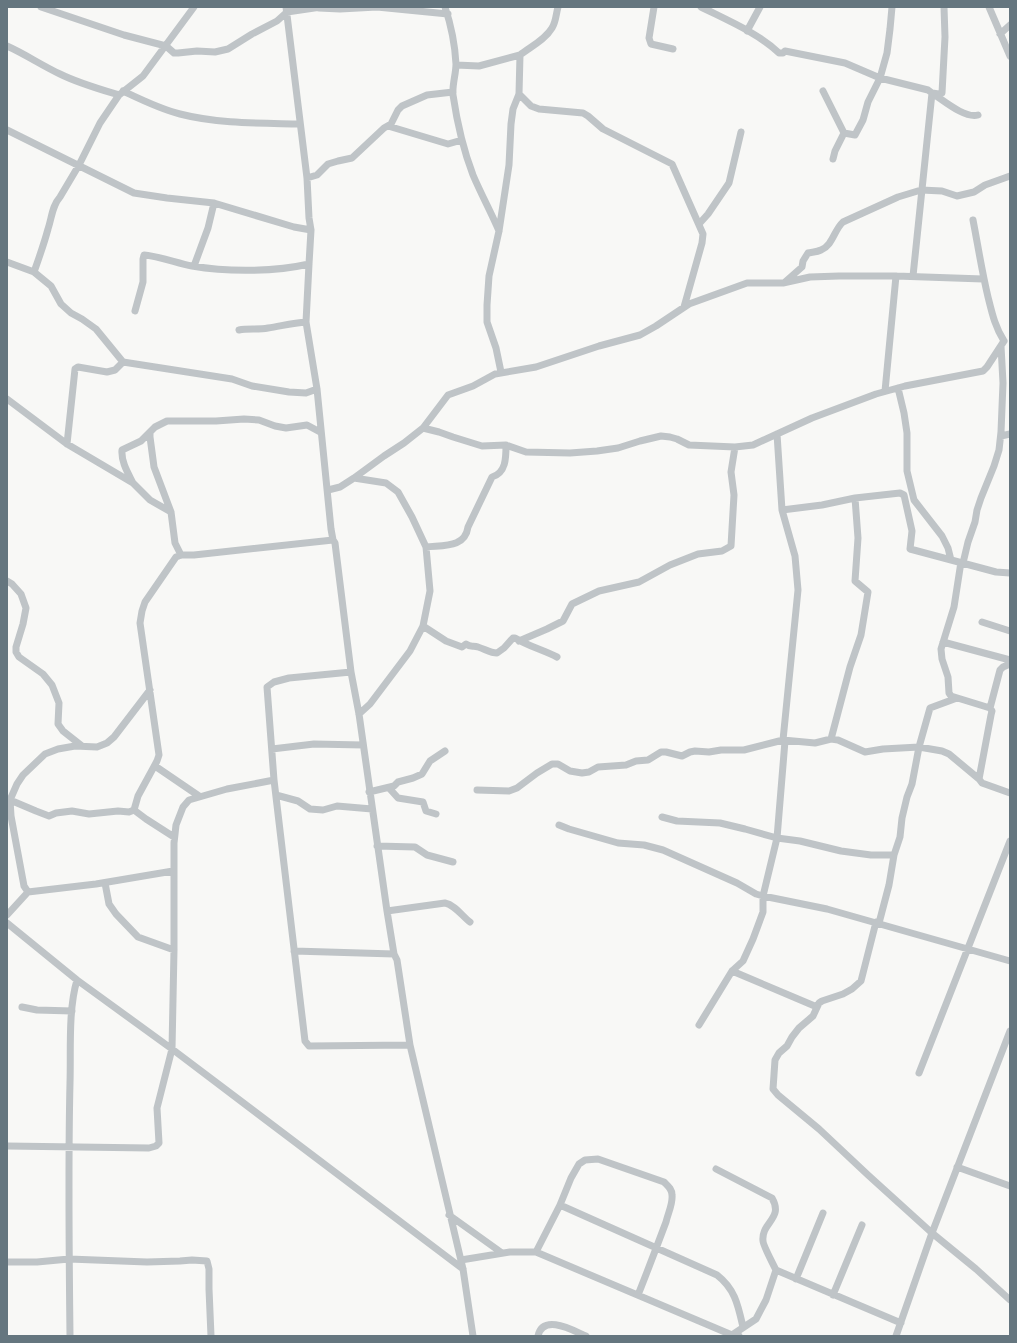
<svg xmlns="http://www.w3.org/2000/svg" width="1017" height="1343" font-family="Inter,sans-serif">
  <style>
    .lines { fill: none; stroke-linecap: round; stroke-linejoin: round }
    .minor { stroke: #bfc4c7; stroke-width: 7 }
  </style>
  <rect width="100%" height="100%" fill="#f8f8f6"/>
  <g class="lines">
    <path class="minor" d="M41 7 124 35 166 46 174 53H178L197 51 215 52 228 49 252 34 277 21 287 12 321 7
      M286 7 307 178 309 218 311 230 309 264 306 322 317 389 331 529 333 540 335 543 351 672 359 714 387 911 394 954 397 960 410 1045 463 1269 473 1336
      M445 7C451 25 455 45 456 64 456 74 452 85 453 95 457 122 463 149 473 175 481 194 491 212 499 231
      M654 7 649 38 651 44 673 49
      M701 7C727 20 758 33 779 53H783L785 51 845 63 880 78 928 90 932 93 913 276
      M944 7 945 37 942 93 939 94 932 93C943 100 965 119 978 115
      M989 7 1010 56
      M319 8 340 9 377 7 448 14
      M747 31 760 7
      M1000 34 1010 25
      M7 46C25 54 41 65 60 74 78 83 99 89 119 95L143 76 194 7
      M456 65 479 66 520 55
      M123 91C142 100 160 109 180 114 219 124 260 123 300 124
      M823 91 844 133 855 135 863 120 868 102 880 78 887 53 890 29 892 7
      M519 94 531 106 539 109 583 113 588 116 603 129 672 164 703 234 702 243 684 307
      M388 126 448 144 462 140
      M7 130 134 193 167 198 214 203 294 227 311 230
      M833 159 835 151 844 133
      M307 178 317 175 328 164 338 161 352 158 384 128 391 124 398 110 402 106 427 95 453 92
      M973 220C978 246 982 272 988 297 992 313 995 327 1004 341
      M699 224 708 214 729 183 741 132
      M7 262 34 272C39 258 44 244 48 229 52 217 52 206 60 197L79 165 100 123 119 95
      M194 266 208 228 214 203
      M34 272 51 286 61 304 71 313 82 319 96 329 123 362 232 379 252 386 289 392 306 393 317 389
      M785 282 802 267 803 261 808 253C812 252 817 252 821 250 833 245 834 230 843 222L898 197 921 190 942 191 957 196 974 192 985 185 1010 176
      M135 311 143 282V259L144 255C158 256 177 263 192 266 227 272 274 272 309 264
      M239 330C248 328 258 330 268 328 281 326 293 323 306 322
      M501 372 496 348 487 322V305L489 276 499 231 509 165 511 124 513 109 519 94 520 55C530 47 545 40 552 28 556 22 556 14 558 7
      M898 388 904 413 907 433V471L914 500 942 536 948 548 951 560
      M885 391 896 276
      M7 399 67 444 133 483 150 500 171 512 175 543 181 555
      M423 428 439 432 453 437 482 446 506 445 526 452 570 453 597 451 618 448 640 441 661 436 670 437 677 439 689 445 735 447 753 445 812 418 876 394 905 386 983 371 987 367 1004 341
      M777 434 782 510 795 556 798 590 783 740
      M1001 436 1010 434
      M67 444 75 369 78 367 107 372 115 370 123 362
      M354 478 384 456 404 443 423 428 448 395 473 386 495 374 536 367 599 346 640 335 656 326 689 304 747 283H783L810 277 839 276H896L983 279
      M133 483C128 473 121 462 122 450L141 441 150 432
      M328 490 340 487 354 478 386 483 398 492 412 517 426 547 430 591 423 626 410 651 370 704 359 714
      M782 510 822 505 855 498 900 493 904 495 912 531 910 549 996 572 1010 573
      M171 512 154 467 150 437V432L155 427 167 421H216L244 419 259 420 275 426 286 428 307 425 320 432
      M426 547C444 545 465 548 468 527L492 477C506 473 506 458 506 445
      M961 562 954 607 941 649 942 659 948 677 949 693 951 696 990 708 992 711 991 715 979 779 982 783 1010 793
      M963 563 968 542 975 522 977 510 981 498 994 466 999 450 1001 432 1003 383 1001 346
      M7 581 12 584 21 594 26 608 23 624 16 647V652L19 657 43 674 52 685 59 703 58 724 63 731 82 746
      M982 622 1010 631
      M423 626 446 641 462 647 466 644C471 648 473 645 478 647 485 649 490 653 497 653L504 648 513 638H515C528 646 543 650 557 657
      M519 641 547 629 563 621 572 604 599 591 639 582 670 565 698 554 722 551 731 546 734 495 731 472 735 447
      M943 642 1010 660
      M351 672 289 678 274 682 267 687 274 780 305 1041 309 1046 410 1045
      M990 708 1000 670 1003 667 1010 664
      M831 739 850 667 861 635 868 592 855 581 858 538 855 498
      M785 741 777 838 763 896 827 909 1010 961
      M272 749 314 744 363 745
      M155 766 199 796
      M389 788 398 798 423 802 426 811 436 814
      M477 790 509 791 517 788 537 773 552 764H558L570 771 582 773 589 772 598 767 626 765 636 761 648 760 661 752H666L682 756 690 752 695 751 709 752 721 750H744L783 740 815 743 831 739 838 740 865 752 883 749 919 747 942 751 949 754 979 779
      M369 792 394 786 398 782 413 778 422 774 430 761 445 751
      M276 795 298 801 310 809 323 810 337 806 372 809
      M10 800 36 811 49 816 56 813 72 811 89 814 118 811 129 812 134 810
      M662 817 677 821 720 823 745 829 777 838 800 841 841 851 871 855H894
      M559 825 569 829 618 843 644 845 663 850 737 883 756 894 763 896V912L753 939 743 961 732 971 699 1025
      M174 837 146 819 134 810 138 796 157 761 159 755 140 623 142 611 145 602 176 557 181 555H194L333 540
      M377 846 415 847 427 855 453 862
      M105 883 109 904 116 914 138 937 174 950
      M28 892 24 886 11 816 10 800 17 784 23 775 45 754 58 749 75 746 97 747 107 743 114 737 150 690
      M387 911 445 903C455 905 462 916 470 922
      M7 915 28 892 96 884 173 871
      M876 922 861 981 852 989 843 994 822 1001 819 1003 813 1016 799 1028 792 1037 787 1046 779 1053 775 1060 773 1089 778 1095 819 1129 868 1175 932 1233 976 1269 1010 1300
      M7 923 77 980 172 1049 463 1269
      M879 923 889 885 894 855 900 837 902 818 907 797 912 784 919 747 930 708 957 698
      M294 951 394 954
      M732 971 817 1007
      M22 1007 37 1010 72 1011
      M919 1073 1010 841
      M7 1146 149 1148 156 1146 159 1143 157 1108 172 1049 174 950V843L176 825 183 807 189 800 227 789 274 780
      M957 1167 1010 1186
      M716 1169 772 1198C784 1219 761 1222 763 1241 763 1245 773 1264 776 1270
      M560 1205 717 1275C735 1289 738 1305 743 1327
      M449 1215 502 1253
      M536 1252 560 1205 571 1178 579 1164 585 1160 598 1159 664 1182C668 1186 672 1189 672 1195 673 1204 668 1213 666 1222 657 1246 648 1270 638 1295
      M461 1260 510 1252H536L732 1335 739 1336
      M7 1262H37L69 1259 147 1262 180 1261 192 1260 207 1261 209 1269V1289L211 1336
      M796 1279 823 1213
      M833 1295 862 1225
      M732 1335 756 1319 766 1300 776 1270 901 1323
      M70 1336C69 1252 68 1167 70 1083 71 1051 68 1010 77 980
      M538 1336C543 1313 574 1331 586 1336
      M896 1336 932 1233 1010 1031"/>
  </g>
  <rect width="1017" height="1343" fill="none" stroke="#65767f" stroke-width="16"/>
</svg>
